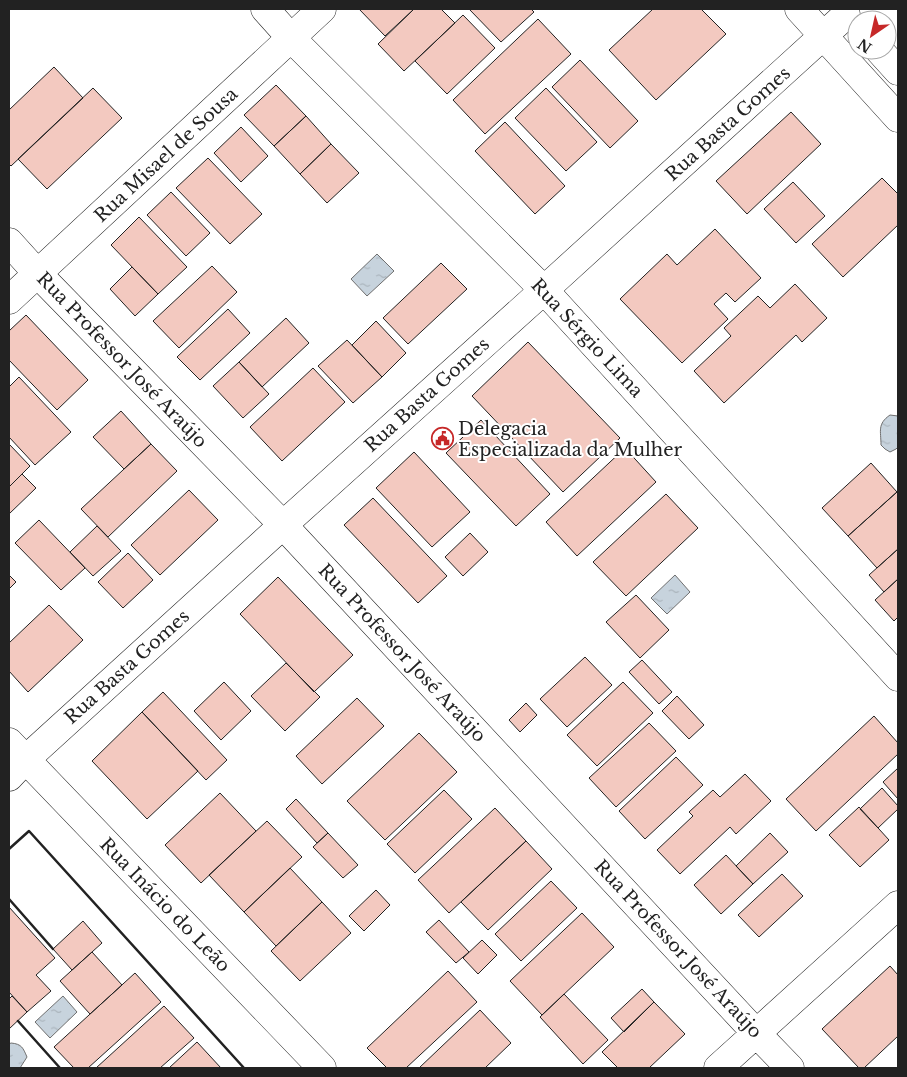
<svg xmlns="http://www.w3.org/2000/svg" width="907" height="1077" font-family="'Libre Baskerville',serif">
  <style>
    .water { fill: url(#water-ripples); stroke: #6f6f6f }
    .building { fill: #f3c9c0; stroke: #222 }
    .lines { fill: none; stroke-linecap: round; stroke-linejoin: round }
    .minor-casing { stroke: #222; stroke-width: 29 }
    .minor { stroke: #fff; stroke-width: 28 }
    .wall { stroke: #222; stroke-width: 2.5 }
    .labels { text-anchor: middle; stroke-width: 4; stroke-linejoin: round; paint-order: stroke }
    .street-label { font-size: 18px; fill: #222; stroke: #fff }
    .poi-label { font-size: 18px; fill: #222; stroke: #fff; text-anchor: start }
  </style>
  <defs>
    <pattern id="water-ripples" width="26" height="14" patternUnits="userSpaceOnUse" patternTransform="scale(1.25)"><rect width="26" height="14" fill="#c7d3dd"/><path d="M2 4q2-2 4 0t4 0M15 11q2-2 4 0t4 0" fill="none" stroke="#abb5bd"/></pattern>
  </defs>
  <rect width="100%" height="100%" fill="#fff"/>
  <path class="water" d="M377 254 394 271 367 296 351 279Z
    M890 415 898 416V447L896 449 890 452 885 449 881 445C881 431 877 424 890 415Z
    M675 575 690 592 667 614 651 598Z
    M63 996 77 1012 50 1038 35 1022Z
    M11 1043C22 1044 23 1048 27 1057L20 1068H9V1044Z"/>
  <path class="building" d="M359 9H414L385 36Z
    M414 9H441L455 23 404 71 378 44Z
    M469 9H531L534 12 501 42Z
    M653 9H701L726 34 656 100 609 50Z
    M463 15 495 48 447 94 415 61Z
    M538 19 571 54 485 134 453 100Z
    M580 60 638 121 610 148 552 87Z
    M54 67 83 98 11 166 9 164V110Z
    M276 85 306 116 274 146 244 115Z
    M93 88 122 118 47 189 18 159Z
    M546 88 597 142 566 171 515 118Z
    M791 112 821 144 747 214 716 181Z
    M306 116 331 144 300 174 274 146Z
    M505 122 565 186 535 214 475 151Z
    M241 127 268 156 241 182 214 153Z
    M331 144 359 173 327 203 300 174Z
    M208 158 262 214 230 244 176 188Z
    M882 178 898 194V225L843 277 812 244Z
    M793 182 825 216 796 243 764 209Z
    M171 192 210 233 186 256 147 215Z
    M139 217 187 267 158 294 111 245Z
    M715 229 761 278 735 302 726 293 714 304 728 319 682 363 620 299 667 254 677 265Z
    M441 263 467 289 408 344 383 318Z
    M212 266 237 292 179 348 153 321Z
    M132 267 158 294 135 316 110 289Z
    M795 284 827 318 802 342 796 335 724 403 694 371 731 336 724 328 758 296 770 308Z
    M228 309 250 333 200 380 177 357Z
    M26 315 88 380 57 410 9 360V331Z
    M286 318 309 343 262 387 239 362Z
    M376 321 406 353 382 377 352 345Z
    M347 340 382 377 353 403 318 366Z
    M528 342 620 438 563 492 472 396Z
    M239 362 269 394 243 418 213 386Z
    M313 368 345 402 282 461 250 427Z
    M19 377 71 432 35 465 9 437V387Z
    M121 411 151 444 124 469 93 437Z
    M481 420 550 494 516 526 446 453Z
    M9 444 30 466 9 487Z
    M151 444 177 471 108 537 81 509Z
    M625 448 656 482 577 556 546 522Z
    M414 452 470 512 432 547 376 488Z
    M871 463 897 492 848 536 822 508Z
    M22 474 36 488 9 514V487Z
    M189 490 218 520 160 575 131 545Z
    M898 491V549L877 568 848 536Z
    M666 494 698 528 626 596 593 562Z
    M373 498 447 576 418 603 344 525Z
    M39 520 85 568 61 590 15 543Z
    M97 526 121 551 93 576 70 552Z
    M470 533 488 552 463 576 445 557Z
    M898 549V579L884 592 869 575Z
    M128 553 153 580 123 608 98 582Z
    M9 575 16 582 9 589Z
    M278 577 353 655 314 692 240 614Z
    M898 579V617L894 621 875 600Z
    M636 595 669 630 640 658 606 622Z
    M49 605 83 640 28 692 9 671V643Z
    M585 657 612 685 567 727 540 699Z
    M642 660 672 692 659 704 629 672Z
    M286 663 320 697 285 731 251 696Z
    M224 682 251 711 221 740 194 711Z
    M623 682 653 713 597 766 567 735Z
    M163 692 227 760 206 780 142 712Z
    M677 696 704 725 689 739 662 711Z
    M357 698 384 726 322 784 296 756Z
    M526 703 537 715 520 732 509 720Z
    M142 712 198 771 147 819 92 761Z
    M874 716 898 743V754L816 831 786 799Z
    M649 723 676 751 616 807 589 778Z
    M419 733 457 772 385 840 347 801Z
    M676 757 703 785 645 839 619 811Z
    M898 768V799L883 782Z
    M745 774 771 801 736 834 730 827 680 874 657 850 693 816 689 812 713 790 720 797Z
    M882 788 898 806V809L878 828 860 809Z
    M444 790 472 819 415 873 387 844Z
    M220 793 256 831 201 883 165 845Z
    M296 799 328 833 317 843 286 809Z
    M859 807 889 840 860 867 829 835Z
    M495 808 526 841 449 913 418 880Z
    M267 821 302 857 244 912 209 875Z
    M328 833 358 865 343 878 313 847Z
    M770 833 788 852 753 884 736 866Z
    M526 841 552 869 488 930 461 902Z
    M726 855 753 884 721 914 694 885Z
    M290 868 322 902 276 946 244 912Z
    M782 874 803 896 759 937 738 915Z
    M551 881 577 908 521 961 495 934Z
    M376 890 390 905 364 931 349 916Z
    M322 902 351 933 300 981 271 951Z
    M9 907 55 958 36 975 51 991 27 1012 9 992Z
    M582 913 614 947 542 1015 510 981Z
    M439 920 469 952 456 963 426 932Z
    M83 921 102 943 72 970 53 949Z
    M482 940 497 955 478 974 463 958Z
    M92 952 122 985 90 1014 60 981Z
    M890 966 898 975V1036L864 1068H859L822 1029Z
    M448 971 477 1002 406 1068H387L367 1048Z
    M135 973 161 1002 88 1068H74L54 1047Z
    M642 989 654 1002 624 1032 611 1018Z
    M564 994 608 1040 583 1064 540 1017Z
    M12 996 27 1012 9 1029V999Z
    M654 1002 685 1034 649 1068H618L602 1052Z
    M164 1006 194 1038 160 1068H96Z
    M480 1010 511 1043 485 1068H419Z
    M197 1042 221 1068H169Z"/>
  <g class="lines">
    <defs>
      <path id="minor" d="M265 9 291 38 544 290 898 677
        M799 9 898 118
        M879 50 898 71
        M9 242 38 274 283 525 756 1033 790 1068
        M9 300 322 9
        M9 742 322 1068
        M9 777 25 760 283 525 544 290 846 15
        M718 1068 898 905"/>
    </defs>
    <use href="#minor" class="minor-casing"/>
    <use href="#minor" class="minor"/>
    <path class="wall" d="M9 849 29 831 244 1068
      M9 899 53 949
      M18 1021 60 1068"/>
  </g>
  <defs>
    <symbol id="civic-ring" viewBox="-11 -11 22 22"><circle r="9.5" fill="#fff" stroke="#c62828" stroke-width="1.5"/><path d="M-.6-6.5H3V-4.5H.6V-3L4-1V1h2V6H-6V1h2V-1L-.6-3ZM-1.2 2.5V6h2.4V2.5Z" fill="#c62828"/></symbol>
  </defs>
  <g fill-rule="evenodd">
    <use href="#civic-ring" x="430" y="426" width="25" height="25"/>
  </g>
  <g class="labels">
    <g class="street-label">
      <text transform="translate(728 124) rotate(-42)" y="6">Rua Basta Gomes</text>
      <text transform="translate(166 155) rotate(-43)" y="6">Rua Misael de Sousa</text>
      <text transform="translate(587 338) rotate(47)" y="6">Rua Sérgio Lima</text>
      <text transform="translate(122 360) rotate(46)" y="6">Rua Professor José Araújo</text>
      <text transform="translate(427 395) rotate(-42)" y="6">Rua Basta Gomes</text>
      <text transform="translate(402 653) rotate(47)" y="6">Rua Professor José Araújo</text>
      <text transform="translate(127 667) rotate(-42)" y="6">Rua Basta Gomes</text>
      <text transform="translate(165 905) rotate(46)" y="6">Rua Inácio do Leão</text>
      <text transform="translate(678 949) rotate(47)" y="6">Rua Professor José Araújo</text>
    </g>
    <g class="poi-label">
      <text x="458" y="435">Delegacia<tspan x="458" dy="21">Especializada da Mulher</tspan></text>
    </g>
  </g>
  <rect width="907" height="1077" fill="none" stroke="#222222" stroke-width="20"/>
  <g transform="translate(872 35) rotate(214)"><circle r="24" fill="#ffffff" stroke="#a7a7a7"/>
  <path d="M0-4L9 19L0 12L-9 19Z" fill="#c62828"/>
  <text y="-8" font-size="14" font-weight="bold" text-anchor="middle" fill="#222222">N</text>
  </g>
</svg>
